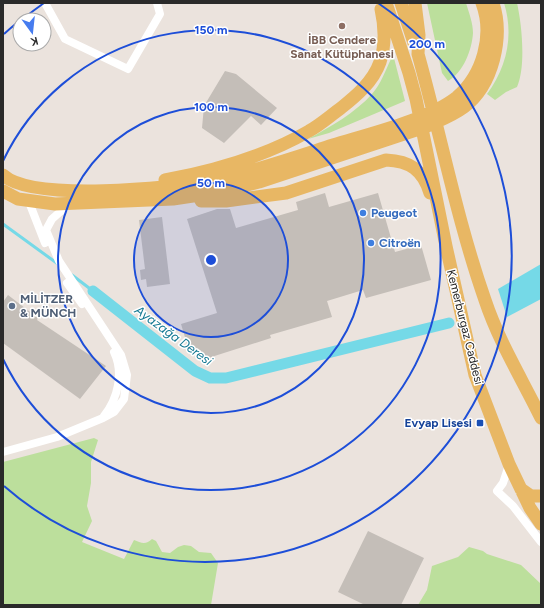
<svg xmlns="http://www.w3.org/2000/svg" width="544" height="608" font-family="Figtree,sans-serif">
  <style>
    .green { fill: #bcdf9c }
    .water { fill: #75d9e7 }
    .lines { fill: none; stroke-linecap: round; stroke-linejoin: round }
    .stream { stroke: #75d9e7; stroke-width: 3 }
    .canal { stroke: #75d9e7; stroke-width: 11 }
    .building { fill: #c4beb8 }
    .minor { stroke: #fff; stroke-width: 8 }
    .primary { stroke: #e8b764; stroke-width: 13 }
    .ring { fill: none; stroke: #1d4ed8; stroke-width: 2 }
    .education-dot { fill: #8d6e63; stroke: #fff; stroke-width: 1.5 }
    .shop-dot { fill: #3f7fe0; stroke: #fff; stroke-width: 1.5 }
    .service-dot { fill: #5c6f8a; stroke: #fff; stroke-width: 1.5 }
    .transit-dot { fill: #1a4fb4; stroke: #fff; stroke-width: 1.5 }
    .labels { text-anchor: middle; stroke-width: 3; stroke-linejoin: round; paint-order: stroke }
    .education-label { font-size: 12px; font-weight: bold; fill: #785e54; stroke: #fff }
    .shop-label { font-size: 12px; font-weight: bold; fill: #366cbe; stroke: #fff; text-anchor: start }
    .service-label { font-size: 12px; font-weight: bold; fill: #4e5e75; stroke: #fff; text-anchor: start }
    .street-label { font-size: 12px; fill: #2a2a2a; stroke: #fff }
    .transit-label { font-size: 12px; font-weight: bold; fill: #164399; stroke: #fff; text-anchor: end }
    .water-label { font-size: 13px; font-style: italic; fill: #157993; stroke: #fff }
    .centre { fill: #1d4ed8; stroke: #fff; stroke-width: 2 }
    .ring-label { font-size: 12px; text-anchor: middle; font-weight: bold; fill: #1d4ed8; stroke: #fff; stroke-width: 3; stroke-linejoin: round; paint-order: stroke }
  </style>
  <rect width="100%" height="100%" fill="#ebe3dd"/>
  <path class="green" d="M427 3H466C469 13 473 23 473 33 472 50 463 73 448 81L442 73Z
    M504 3H517C522 25 526 67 517 87L506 92 495 100 487 94C507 67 514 35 504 3Z
    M394 58 405 101 329 133 308 139C330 127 355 113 372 94 381 84 385 71 391 59Z
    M94 438 98 440 91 462V483L87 506 92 521 82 542 124 559 134 540C141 543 146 545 152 539L156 541 162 552 170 553 178 547 184 545 191 546 199 552 211 553 218 563 211 605H3V462Z
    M469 547 483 551 487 554 521 565 541 584V605H418L427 590 432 566 458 557Z"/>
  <path class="water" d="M541 264V299L507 317 498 289Z"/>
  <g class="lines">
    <path class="stream" d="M3 224 58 264
      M72 275 93 291"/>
    <path class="canal" d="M93 291 195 371 210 378H226L449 323"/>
  </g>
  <path class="building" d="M225 71 236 74 277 108 261 125 251 116 224 143 202 128 204 106Z
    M325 193 329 207 378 193 395 252 421 245 431 280 366 298 363 290 327 301 332 317 270 335 271 338 202 360 187 344 181 324 217 313 187 219 217 209H230L236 228 298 210 296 202Z
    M162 217 170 284 147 287 146 279 141 280 140 270 145 269 139 220Z
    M8 295 38 318 37 320 106 366 80 399 3 343V302Z
    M368 531 424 558 401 605H365L338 592Z"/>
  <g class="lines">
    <path class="minor" d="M45 3 65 39 128 69 160 14 157 3
      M29 202 45 243
      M67 283 82 304
      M104 416C118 398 124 373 114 352
      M3 452 57 437 103 418 114 412 124 399 127 375 121 355 59 261 46 230 52 219 69 204
      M509 465 503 483 497 491 513 506 541 542"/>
    <path class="primary" d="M386 3 409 73 416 99 446 246 475 375 509 464 530 508 541 524
      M401 3 414 43
      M415 3 419 35 418 54C441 136 457 220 485 300 499 342 522 379 541 418
      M3 175C32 202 172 188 211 181 253 172 293 158 333 145 369 134 428 120 457 97 483 75 494 35 482 3
      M165 180C213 171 266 156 309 131 320 125 330 116 341 108 356 96 373 82 380 62 386 44 385 27 381 9
      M3 191 18 199 55 204 173 199 213 193 259 182 425 127C438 121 452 116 464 107 493 85 504 37 493 3
      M201 201H226L286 193 386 160C410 161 423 170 430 193
      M521 489 531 496H541"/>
  </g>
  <circle cx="211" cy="260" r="77" fill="#1d4ed8" fill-opacity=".12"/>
  <g class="ring">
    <circle cx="211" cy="260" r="77"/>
    <circle cx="211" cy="260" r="153"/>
    <path d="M3 161A230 230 0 1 1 3 359"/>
    <path d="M4 34A306 306 0 0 1 18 22M23 19A306 306 0 0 1 44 3M378 3A306 306 0 1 1 4 486"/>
  </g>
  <circle class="education-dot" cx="342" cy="26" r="4"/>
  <g class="shop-dot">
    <circle cx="363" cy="213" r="4"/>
    <circle cx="371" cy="243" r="4"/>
  </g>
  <circle class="service-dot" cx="12" cy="306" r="4"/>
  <rect class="transit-dot" x="476" y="419" width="8" height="8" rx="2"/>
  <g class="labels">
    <g class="education-label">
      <text x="342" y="44">İBB Cendere<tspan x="342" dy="14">Sanat Kütüphanesi</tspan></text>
    </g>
    <g class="shop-label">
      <text x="371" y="217">Peugeot</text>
      <text x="379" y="247">Citroën</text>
    </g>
    <g class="service-label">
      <text x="20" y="303">MİLİTZER<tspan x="20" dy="14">&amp; MÜNCH</tspan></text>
    </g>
    <g class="street-label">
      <text transform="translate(465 327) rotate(76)" y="4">Kemerburgaz Caddesi</text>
    </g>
    <g class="transit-label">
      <text x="472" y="427">Evyap Lisesi</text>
    </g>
    <g class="water-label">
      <text transform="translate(174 335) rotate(36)" y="5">Ayazağa Deresi</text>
    </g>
  </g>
  <circle cx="211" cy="260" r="6" class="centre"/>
  <g class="ring-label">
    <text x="211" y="34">150 m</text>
    <text x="427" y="48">200 m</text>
    <text x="211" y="111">100 m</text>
    <text x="211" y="187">50 m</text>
  </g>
  <rect width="544" height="608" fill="none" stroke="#2a2a2a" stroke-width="8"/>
  <g transform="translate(32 32) rotate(165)"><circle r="19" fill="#ffffff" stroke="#aaaaaa"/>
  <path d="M0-3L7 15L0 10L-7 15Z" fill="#467cef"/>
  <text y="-6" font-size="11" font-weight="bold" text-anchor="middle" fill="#2a2a2a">K</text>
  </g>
</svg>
